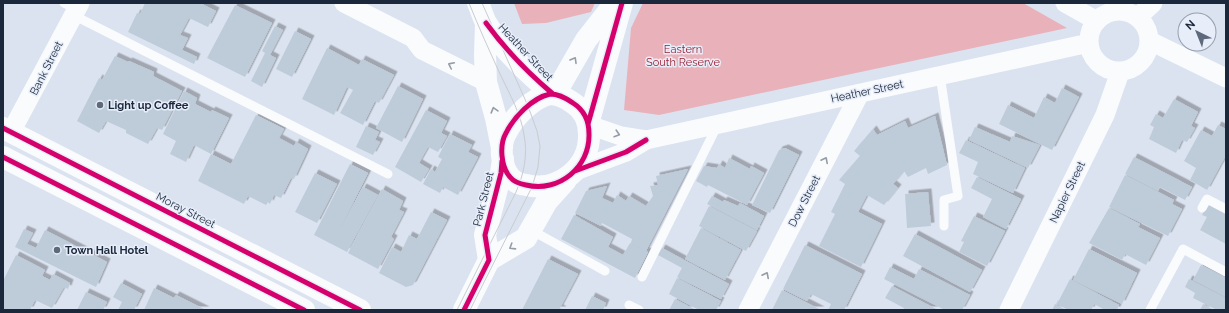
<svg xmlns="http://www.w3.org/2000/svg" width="1229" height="313" font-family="Raleway,sans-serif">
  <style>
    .green { fill: #e9b2ba }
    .building { fill: #beccda; filter: url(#shadow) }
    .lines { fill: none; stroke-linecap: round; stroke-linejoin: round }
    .service { stroke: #fafbfd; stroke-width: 9 }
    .minor { stroke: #fafbfd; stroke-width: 19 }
    .tertiary { stroke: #fafbfd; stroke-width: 22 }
    .tram { stroke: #c9ccd0; stroke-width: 1 }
    .cycleway-casing { stroke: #e7eef9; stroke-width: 8 }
    .cycleway { stroke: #d6006c; stroke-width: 5 }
    .oneway { stroke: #969ca6 }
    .poi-dot { fill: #5e697b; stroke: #e7eef9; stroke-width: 1.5 }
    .labels { text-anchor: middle; stroke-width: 3; stroke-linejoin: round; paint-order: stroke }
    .park-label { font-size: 11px; fill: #9b1d30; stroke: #e7eef9 }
    .street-label { font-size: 11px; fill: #1b283c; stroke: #e7eef9 }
    .poi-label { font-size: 11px; font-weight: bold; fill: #1b283c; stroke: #e7eef9; text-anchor: start }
  </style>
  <defs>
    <filter id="shadow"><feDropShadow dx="3.5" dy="-3.5" stdDeviation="0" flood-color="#0004"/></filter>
  </defs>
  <rect width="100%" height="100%" fill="#dbe3f0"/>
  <path class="green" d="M514 3H595L591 12 546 23 522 24Z
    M643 3H1023L1067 28 659 115 624 110 631 28Z"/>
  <path class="building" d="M145 3H200L216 11 208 27 189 18 180 35 188 38 182 50 197 57 194 64 128 32 137 13 140 14Z
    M235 5 272 23 245 77 207 58Z
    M275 26 283 30 270 55 276 58 262 87 251 81 265 53 262 51Z
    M295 31 311 39 292 77 276 69Z
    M327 48 359 65 362 59 394 75 379 103 375 101 363 125 340 113 353 90 347 87 334 115 302 99Z
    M115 56 128 62 129 61 154 72 153 76 182 91 162 130 157 128 148 144 126 133V130L106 121 99 133 77 121 99 78 102 80Z
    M398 86 423 99 402 142 376 128Z
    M1062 88 1079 97 1052 150 999 124 1008 105 1034 118 1044 97 1055 103Z
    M184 91 197 98 195 104 211 112 212 110 229 118 211 154 194 145 186 162 170 154 176 141 163 134Z
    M1174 99 1198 112 1191 126 1195 128 1187 142 1182 140 1176 153 1149 139 1154 127 1150 125 1156 114 1163 118Z
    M426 110 447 121 441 133 447 136 438 152 428 147 419 163 429 169 421 182 395 167Z
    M256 115 284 129 279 138 294 146 296 142 308 149 294 179 291 178 281 198 274 195 270 204 268 202 266 205 248 196 244 204 198 181 211 154 231 164Z
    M935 116 947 165 928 174 926 168 908 177 904 171 893 184 898 188 884 205 867 195 858 212 882 224 861 267 819 246 835 214 831 212 845 184 839 180 860 156 854 151 873 129 877 135 905 121 908 128Z
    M1218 125 1226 129V155L1207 190 1190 180 1196 168 1184 161 1201 130 1212 136Z
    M366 126 379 132 375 140 380 142 373 155 356 147Z
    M975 127 1010 142 1012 136 1040 145 1028 168 969 140Z
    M450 134 472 145 468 152 478 157 458 195 443 187 440 193 423 184 431 169 435 172 442 159 438 157Z
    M966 140 1025 168 1013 193 973 174 978 162 959 153Z
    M785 148 799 155 770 213 752 205 779 150Z
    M1134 157 1192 187 1185 200 1160 187 1158 191 1125 174Z
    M729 158 750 169 751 166 764 173 747 205 708 185 707 187 696 181 704 166 717 168 719 164 725 168Z
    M350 164 368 173 338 233 363 187 378 195 347 252 314 235Z
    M688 169 646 251 631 243 632 239 602 223 601 226 575 213 586 191 607 186 602 198 613 203 617 195 626 201 629 196 646 206 653 196 650 186 658 185 656 176Z
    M315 173 337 184 317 223 295 212Z
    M1125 175 1174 200 1172 204 1182 209 1168 236 1109 207Z
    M977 177 1021 199 1006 229 983 217 992 199 971 188Z
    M382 189 403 201 399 210 404 212 391 237 394 239 378 269 348 253Z
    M928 192 931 226 907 228 905 194Z
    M712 196 723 202 724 200 738 206 740 203 764 216 757 230 707 204Z
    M1208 204 1226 213V244L1200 230 1207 217 1202 215Z
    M709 206 757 231 746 251 699 226Z
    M1109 208 1140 224 1138 227 1160 238 1146 265 1125 254 1122 260 1089 243Z
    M431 212 447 220 413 285 406 287 379 273 392 247 401 252 409 235 417 239Z
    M574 215 613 237 608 247 623 255 630 243 648 252 635 278 561 239Z
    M974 216 1005 231 987 266 959 252 964 242 961 241Z
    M701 228 741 250 725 280 685 259Z
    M24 229 33 233 27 244 36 248 45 230 107 262 96 287 15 247Z
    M915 234 982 270 970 292 903 256Z
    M805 245 862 274 844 310H828L831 304 811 294 807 301 783 289Z
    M662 248 729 284 721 299 677 277 682 268 658 255Z
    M1089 249 1137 273 1122 304 1073 280Z
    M16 255 45 270 42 276 50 280 53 274 70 283 68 289 64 287 52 308 35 300 30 310H3V281Z
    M548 259 578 274 560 308 563 310H522Z
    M1201 265 1226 278V297L1193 280Z
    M890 267 914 279 919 269 970 295 962 310H945L884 279Z
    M677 278 721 301 716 310H699L669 294Z
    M1070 279 1119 305 1117 310H1105L1094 304 1091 310H1068L1057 304Z
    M1189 279 1226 298V310H1217L1193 298 1195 293 1185 287Z
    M121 283 142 294 134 310H118L122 302 113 297Z
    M892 286 938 310H903L904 308 885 298Z
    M154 288 174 298 176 295 206 310H144Z
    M782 290 821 310H772Z
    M86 292 107 302 103 310H77Z
    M592 296 606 303 603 310H585Z
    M675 299 696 310H669Z
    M1055 304 1066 310H1052Z
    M1203 304 1214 310H1200Z"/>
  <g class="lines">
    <path class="service" d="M64 3 76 9
      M73 15 388 174
      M940 75 958 196 944 200V226
      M1202 208 1207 199 1226 209
      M531 230 605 271
      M642 277 717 126
      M629 305 639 310
      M1150 310 1183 249 1226 272"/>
    <path class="minor" d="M344 3 413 38 422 50 486 82
      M1065 3 1097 21
      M1089 41a30 30 0 1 1 60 0a30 30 0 1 1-60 0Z
      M1138 17 1153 3
      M1150 41 1226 78
      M589 125 621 136 646 140
      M11 132 80 3
      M575 171 626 152 646 140 1089 43
      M748 310 860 93
      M1009 310 1105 115 1120 72"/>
    <path class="tertiary" d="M478 3C481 10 483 17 486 23 501 48 530 75 553 94
      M486 23 485 55 486 82 496 118 502 148
      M550 94C558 94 566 98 573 103 584 110 589 120 589 134 590 167 559 193 526 185 520 184 514 182 510 177 501 167 499 145 506 133 514 117 532 98 550 94Z
      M555 94 586 40 615 3
      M588 124 622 3
      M3 128 360 310
      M3 157 304 310
      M489 260 485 235 501 173 503 159
      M464 310 489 260 526 238 547 201 566 180"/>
    <path class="tram" d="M457 310 516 192C524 174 528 154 524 135 521 114 510 95 501 76 490 52 479 28 469 3
      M470 310 532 187 538 167 540 146 537 131 528 106 482 3"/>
    <defs>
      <path id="cycleway" d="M486 23C505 49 528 73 553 94
        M550 94C558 94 566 98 573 103 584 110 589 120 589 134 590 167 559 193 526 185 520 184 514 182 510 177 501 167 499 145 506 133 514 117 532 98 550 94Z
        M588 124 622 3
        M3 128 360 310
        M3 157 304 310
        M575 171 626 152 646 140
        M464 310 489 260 485 235 501 173 502 161"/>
    </defs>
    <use href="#cycleway" class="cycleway-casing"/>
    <use href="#cycleway" class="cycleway"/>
  </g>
  <defs><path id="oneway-chevron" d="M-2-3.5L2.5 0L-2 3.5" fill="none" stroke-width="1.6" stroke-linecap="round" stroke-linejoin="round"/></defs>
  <g class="oneway">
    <use href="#oneway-chevron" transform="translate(574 60) rotate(-60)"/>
    <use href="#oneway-chevron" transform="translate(451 65) rotate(-154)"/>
    <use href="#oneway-chevron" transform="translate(494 110) rotate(-106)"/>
    <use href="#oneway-chevron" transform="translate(617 134) rotate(17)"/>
    <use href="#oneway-chevron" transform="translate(825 160) rotate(-63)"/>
    <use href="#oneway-chevron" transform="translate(512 247) rotate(148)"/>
    <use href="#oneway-chevron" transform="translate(766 275) rotate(-63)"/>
  </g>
  <g class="poi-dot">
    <circle cx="100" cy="105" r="4"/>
    <circle cx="57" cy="250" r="4"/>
  </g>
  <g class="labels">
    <g class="park-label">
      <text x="683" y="53">Eastern<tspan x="683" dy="13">South Reserve</tspan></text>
    </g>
    <g class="street-label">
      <text transform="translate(526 52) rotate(47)" y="4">Heather Street</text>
      <text transform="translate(46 68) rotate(-63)" y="4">Bank Street</text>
      <text transform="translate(867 91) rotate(-12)" y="4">Heather Street</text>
      <text transform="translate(1067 192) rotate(-64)" y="4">Napier Street</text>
      <text transform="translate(483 199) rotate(-76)" y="4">Park Street</text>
      <text transform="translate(804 201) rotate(-63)" y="4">Dow Street</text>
      <text transform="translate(186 210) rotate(27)" y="4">Moray Street</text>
    </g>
    <g class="poi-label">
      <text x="108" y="109">Light up Coffee</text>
      <text x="65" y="254">Town Hall Hotel</text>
    </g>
  </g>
  <rect width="1229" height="313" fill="none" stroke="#1b283c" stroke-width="8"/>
  <g transform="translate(1197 32) rotate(317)"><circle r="19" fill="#e7eef9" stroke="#959fad"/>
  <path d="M0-3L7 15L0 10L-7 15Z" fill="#5e697b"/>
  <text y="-6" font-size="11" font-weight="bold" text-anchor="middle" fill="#1b283c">N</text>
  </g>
</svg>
